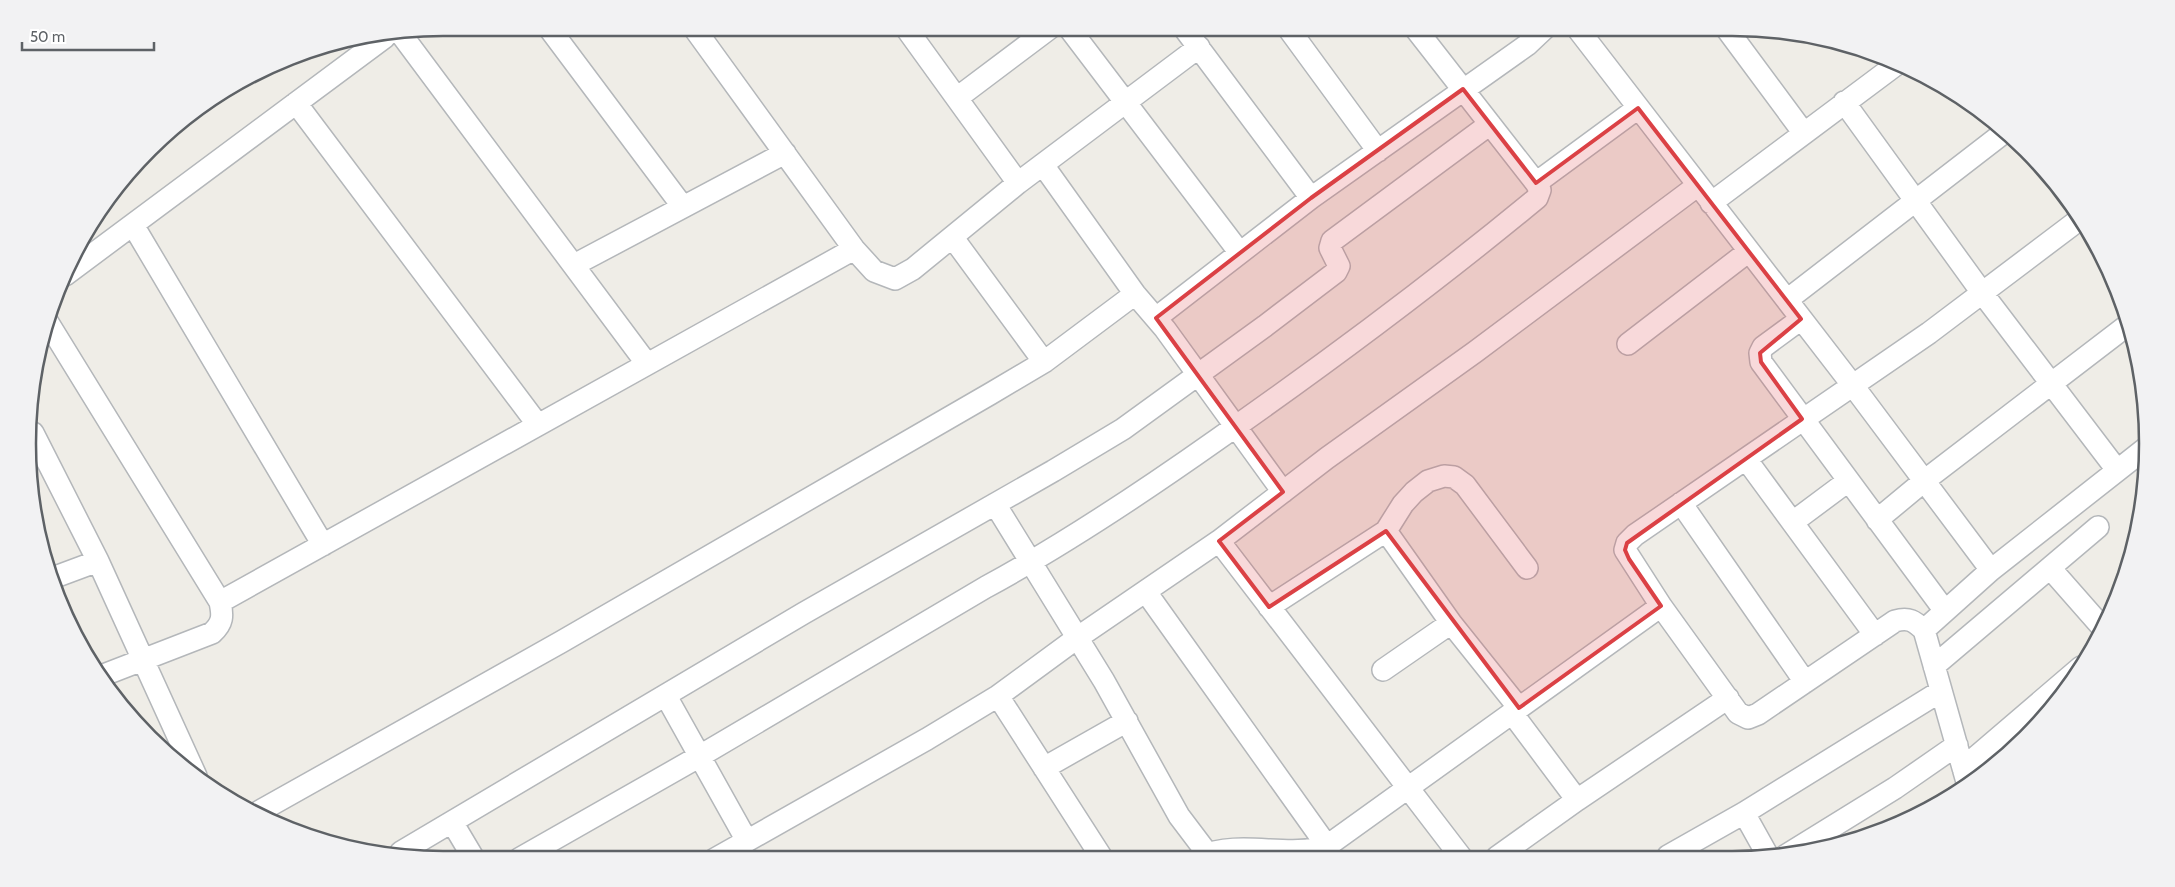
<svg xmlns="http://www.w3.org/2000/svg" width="2175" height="887" font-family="Cabin,sans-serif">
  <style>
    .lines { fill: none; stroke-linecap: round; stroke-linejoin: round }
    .street-casing { stroke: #b4b7ba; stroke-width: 24 }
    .street { stroke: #fff; stroke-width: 21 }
    .marked { fill: #db4145; fill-opacity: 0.2; stroke: #db4145; stroke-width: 4; stroke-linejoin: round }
    .rim { fill: none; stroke: #5e6266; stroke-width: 2.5 }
  </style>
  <rect width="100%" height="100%" fill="#efede7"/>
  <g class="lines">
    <defs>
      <path id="street" d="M549 28 683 207
        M694 28 854 249 874 271 895 279 913 269 1018 183 1199 47
        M906 28 1018 183
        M1069 28 1240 253
        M1184 28 1311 198
        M1288 28 1378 151
        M1577 28 1854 387 1991 570
        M1726 28 1803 132
        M401 34 647 364
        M957 98 1050 28
        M1844 102 1983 294 2117 470
        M296 103 538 425
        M1043 165 1135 294 1165 329 1283 492
        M1536 183 1638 108
        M1711 203 1897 64
        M2080 219 1929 333 1635 535 1627 543 1625 550 1661 606 1738 713 1748 718 1758 714 1895 621C1909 617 1914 621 1924 630L1991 570 2146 448
        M133 225 323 545
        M953 238 1044 362
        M574 265 785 153
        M65 275 385 37
        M1787 300 2006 131
        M1156 318 1311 198 1527 45 1545 28
        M1801 319 1763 347 1760 353 1761 362 1945 611
        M47 321 220 602
        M1628 344 1749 251
        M33 433 98 561 196 776
        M1746 459 1875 635
        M1681 503 1805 682
        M995 504 1104 681 1179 816 1210 857
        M1877 520 1924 481 2129 324
        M1793 522 1848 481
        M1386 531 1451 623 1519 708
        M1219 541 1461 857
        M2050 568 2101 626
        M55 577 98 561
        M1146 592 1327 846
        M1269 607 1386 531 1403 504 1414 492 1428 481 1444 476 1454 477 1465 485 1527 568
        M1924 630 1967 782
        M1934 666 2098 527
        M1383 670 1451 623
        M101 676 212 633C223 623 223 616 220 602L854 249
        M666 696 747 841
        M998 696 1102 858
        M1512 713 1577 800
        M1044 768 1127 721
        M1963 768 2081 667
        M260 811 561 642 990 394 1044 362 1135 294
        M1744 813 1768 856
        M452 822 474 859
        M401 852 804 613 1053 471 1123 429 1265 326 1336 272 1339 266 1330 248 1332 241 1490 124
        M1668 856 1744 813 1941 691
        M1785 856 1895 788 1957 745
        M1200 857C1240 839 1287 859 1327 846L1661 606
        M1497 857 1577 800 1728 698
        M519 859 700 756 986 587C1067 543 1143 492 1218 439 1328 362 1434 283 1537 198L1540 190 1536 183 1415 28
        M715 859 927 739 998 696 1077 638 1219 541 1327 458 1475 352 1697 186"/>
    </defs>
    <use href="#street" class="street-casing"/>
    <use href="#street" class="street"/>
  </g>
  <path class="marked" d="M1463 89 1536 183 1638 108 1801 319 1760 353 1761 362 1802 419 1627 543 1625 550 1629 559 1661 606 1519 708 1386 531 1269 607 1219 541 1283 492 1156 318 1311 198Z"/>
  <path d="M0 0H2175V887H0ZM443 36H1732A407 407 0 0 1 2139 443V444A407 407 0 0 1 1732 851H443A407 407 0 0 1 36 444V443A407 407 0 0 1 443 36Z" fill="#f2f2f3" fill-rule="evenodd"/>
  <path class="rim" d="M443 36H1732A407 407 0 0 1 2139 443V444A407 407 0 0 1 1732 851H443A407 407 0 0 1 36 444V443A407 407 0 0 1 443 36Z"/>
  <path d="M22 42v8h132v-8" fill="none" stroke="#5e6266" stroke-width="2.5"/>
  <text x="30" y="42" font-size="15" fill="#5e6266" stroke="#ffffff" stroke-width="4" paint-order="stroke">50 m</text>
</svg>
